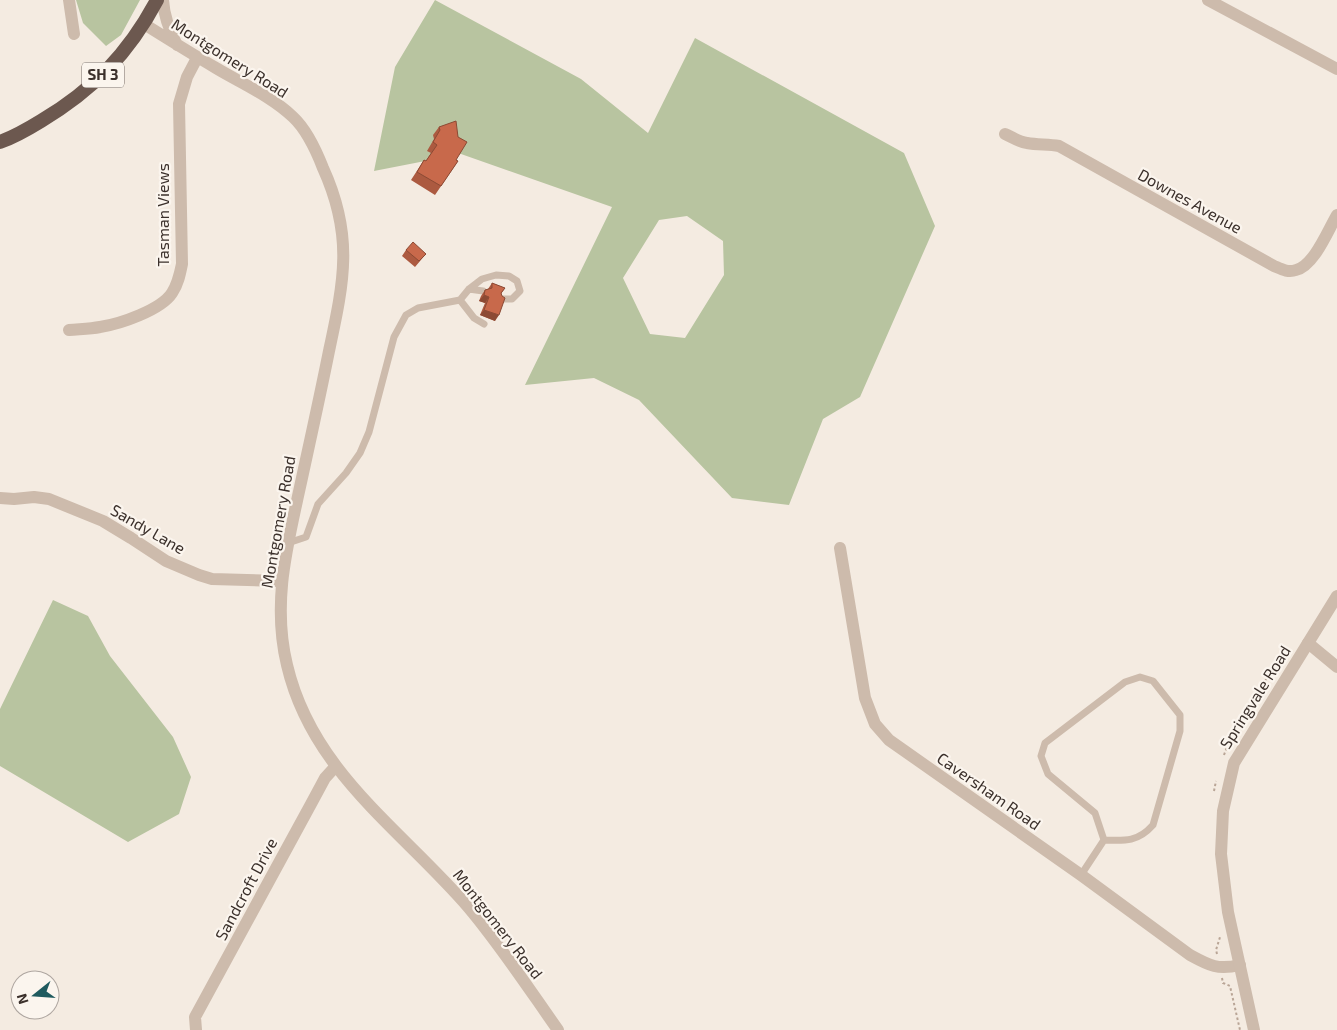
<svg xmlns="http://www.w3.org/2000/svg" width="1337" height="1030" font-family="'Exo 2',sans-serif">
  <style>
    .green { fill: #b8c4a0; fill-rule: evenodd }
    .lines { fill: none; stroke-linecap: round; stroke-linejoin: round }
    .path { stroke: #b9a596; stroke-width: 2; stroke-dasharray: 2.5 2.5; stroke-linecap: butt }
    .service { stroke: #cdbbac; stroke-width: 7 }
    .minor { stroke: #cdbbac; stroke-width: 12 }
    .tertiary { stroke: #cdbbac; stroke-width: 12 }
    .trunk { stroke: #6c584f; stroke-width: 14 }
    .wall { fill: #ac5a40 }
    .shaded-wall { fill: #8c4a34 }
    .building { fill: #c8694b; stroke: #8c4a34 }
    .labels { text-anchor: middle; stroke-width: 4.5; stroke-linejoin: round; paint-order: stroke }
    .shield { fill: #fbf5ee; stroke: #756b66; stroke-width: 1 }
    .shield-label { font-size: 15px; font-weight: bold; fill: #3b302b }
    .street-label { font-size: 16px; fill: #3b302b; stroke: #fbf5ee }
  </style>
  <rect width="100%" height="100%" fill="#f4ebe1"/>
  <path class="green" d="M76 0H140L121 35 106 46 83 23Z
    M435 0 581 79 648 133 695 38 904 153 935 226 860 397 823 419 789 505 732 498 639 400 594 378 525 385 612 207 461 154 374 171 395 67ZM687 216 723 241 724 275 685 338 650 334 623 278 659 220Z
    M53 600 88 616 110 656 173 737 191 777 179 814 128 842 0 766V709Z"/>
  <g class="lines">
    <path class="path" d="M1224 755C1237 719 1264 680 1288 651
      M1214 791 1216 781
      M1217 954 1216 950 1220 937
      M1222 978 1223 983 1230 986 1240 1030"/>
    <path class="service" d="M469 289 483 291
      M460 300 474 318 484 324
      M288 543 306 537 318 504 346 473 360 453 369 432 394 337 406 315 418 308 460 300 469 289 482 279 496 275 509 276 517 281 520 291 512 299H502
      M1081 875 1104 840 1095 813 1048 774 1041 756 1045 743 1125 682 1140 677 1153 681 1180 715V731L1153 825C1138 842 1125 841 1104 840"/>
    <path class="minor" d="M69 0 74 34
      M1208 0 1337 69
      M1005 134C1012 137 1019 142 1027 143 1038 145 1048 144 1059 146L1274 266C1281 269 1288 273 1296 270 1314 266 1328 230 1337 215
      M69 330C79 329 90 329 100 327 120 324 161 310 172 293 178 284 180 274 182 264L179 104 187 77 197 58
      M0 498 14 499 34 497 49 499 103 521 131 538 166 561 199 575 212 579 281 581
      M840 548 865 698 875 724 889 740 1081 875 1190 955C1210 966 1218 970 1240 965
      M1308 643 1337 667
      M196 1030 195 1017 311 804 325 778 335 767"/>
    <path class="tertiary" d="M163 0C164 17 169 30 177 45
      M144 24C168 39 192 54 216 68 241 83 271 96 293 117 307 130 316 150 323 168 354 236 344 281 329 351 320 396 310 441 300 487 287 547 272 603 287 665 312 772 401 829 469 908 501 946 529 989 558 1030
      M1254 1030 1228 912 1221 854 1223 811 1234 763 1337 596"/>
    <path class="trunk" d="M0 142C14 137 28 129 41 121 93 90 129 53 157 0"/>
  </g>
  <path class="wall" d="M439 127 456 160 458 161 435 195 411 180 424 160 426 161 431 153 427 151 434 139 433 135Z
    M406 250 426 254 415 267 402 256Z
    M492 283 505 288 501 294 495 321 480 315 485 303 479 301 481 296 485 290 488 289Z"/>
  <path class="shaded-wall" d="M484 295 489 297 485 303 479 301Z
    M484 310 499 315 495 321 480 315Z"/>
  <path class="building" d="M456 121 458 137 467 142 456 160 458 161 441 186 417 172 424 160 426 161 437 145 433 142 440 130 439 127Z
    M413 242 426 254 419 261 406 250Z
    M492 283 505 288 501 293 502 296 505 298 499 315 484 310 489 297 484 295 485 290 492 288Z"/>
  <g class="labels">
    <rect class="shield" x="82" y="62.5" width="42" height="25" rx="4"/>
    <g class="shield-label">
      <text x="103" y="80">SH 3</text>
    </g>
    <g class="street-label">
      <text transform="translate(230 58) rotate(32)" y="6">Montgomery Road</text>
      <text transform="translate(1190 201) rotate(29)" y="6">Downes Avenue</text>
      <text transform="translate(163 215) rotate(-90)" y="6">Tasman Views</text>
      <text transform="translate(278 522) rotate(-80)" y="6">Montgomery Road</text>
      <text transform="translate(148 529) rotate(30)" y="6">Sandy Lane</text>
      <text transform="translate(1255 697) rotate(-58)" y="6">Springvale Road</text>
      <text transform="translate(989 791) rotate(35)" y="6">Caversham Road</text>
      <text transform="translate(246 889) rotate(-62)" y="6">Sandcroft Drive</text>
      <text transform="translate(498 924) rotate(52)" y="6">Montgomery Road</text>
    </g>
  </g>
  <g transform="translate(35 995) rotate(253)"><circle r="24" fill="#fbf5ee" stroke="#aea6a0"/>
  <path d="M0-4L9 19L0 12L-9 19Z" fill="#1f5a5e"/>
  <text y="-8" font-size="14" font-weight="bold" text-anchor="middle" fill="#3b302b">N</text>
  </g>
</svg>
